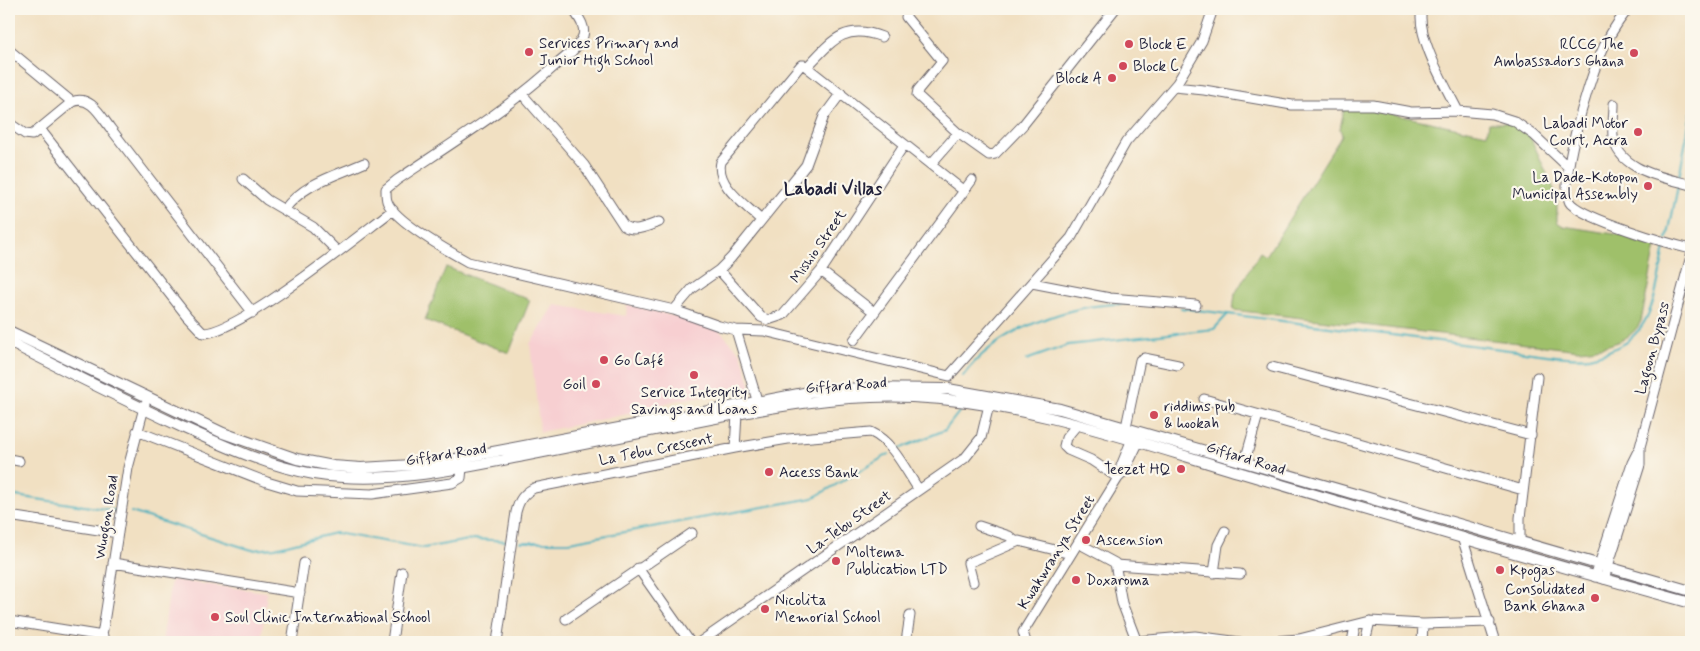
<svg xmlns="http://www.w3.org/2000/svg" width="1700" height="651" font-family="Mynerve,sans-serif">
  <style>
    .built { fill: #f7cfd1 }
    .green { fill: #9fc06a; stroke: #607152 }
    .lines { fill: none; stroke-linecap: round; stroke-linejoin: round }
    .stream { stroke: #41afbe; stroke-width: 2 }
    .minor-casing { stroke: #6a646a; stroke-width: 11 }
    .major-casing { stroke: #6a646a; stroke-width: 12 }
    .minor { stroke: #fff; stroke-width: 9 }
    .major { stroke: #fff; stroke-width: 10 }
    .poi-dot { fill: #d1495b; stroke: #fbf7ec; stroke-width: 2 }
    .labels { text-anchor: middle; stroke-width: 4.5; stroke-linejoin: round; paint-order: stroke }
    .poi-label { font-size: 15px; fill: #22223b; stroke: #fbf7ec; text-anchor: start }
    .street-label { font-size: 15px; fill: #22223b; stroke: #fbf7ec }
    .quarter-label { font-size: 18px; font-weight: bold; fill: #22223b; stroke: #fbf7ec }
  </style>
  <rect width="100%" height="100%" fill="#fbf7ec"/>
  <filter id="ink" filterUnits="userSpaceOnUse"><feTurbulence type="fractalNoise" baseFrequency=".02" numOctaves="2"/><feDisplacementMap in="SourceGraphic" scale="10" xChannelSelector="R" yChannelSelector="G"/><feConvolveMatrix kernelMatrix="1 2 1 2 8 2 1 2 1" color-interpolation-filters="sRGB"/></filter>
  <filter id="wash" filterUnits="userSpaceOnUse"><feTurbulence type="fractalNoise" baseFrequency=".0096" numOctaves="4" result="noise"/><feDisplacementMap in="SourceGraphic" scale="20" xChannelSelector="R" yChannelSelector="G"/><feGaussianBlur stdDeviation="1.12" result="paint"/><feColorMatrix in="noise" values="0 0 0 0 0 0 0 0 0 0 0 0 0 0 0 0 0 1.4 0 .05"/><feComposite in="paint" operator="in"/></filter>
  <g filter="url(#wash)">
    <rect width="100%" height="100%" fill="#f1e0c2"/>
    <path class="built" d="M627 304 716 327 741 353 751 388 714 397H697L670 402 648 410 540 432 530 344 555 305 626 316Z
      M171 580 267 592 261 642H162Z"/>
    <path class="green" d="M1345 104 1487 134 1489 123H1513L1529 134 1557 196V222L1563 226 1634 237 1633 241 1656 247 1641 321C1631 343 1602 348 1579 350L1233 310 1235 294 1260 252 1266 256 1342 135 1340 129Z
      M446 267 530 300 509 353 425 320Z"/>
    <g class="lines">
      <path class="stream" d="M1679 178 1691 113
        M1667 240 1678 186
        M1181 308 1547 355C1559 356 1576 359 1589 357 1655 343 1653 300 1666 244
        M1026 360 1068 345 1214 329 1228 314
        M963 376C995 330 1073 302 1129 304
        M896 450 945 430 959 412
        M9 495 118 511
        M131 512 252 550 275 548 335 533 424 548 474 539 508 541
        M520 542H569L813 498 889 454"/>
    </g>
  </g>
  <g filter="url(#ink)">
    <g class="lines">
      <defs>
        <path id="minor" d="M573 9C578 17 586 26 583 36 579 47 566 57 557 64 508 109 452 143 397 180L386 189C386 193 386 198 387 201 393 220 450 252 468 262L674 310 719 326 736 330 757 400
          M1422 9C1415 35 1446 87 1458 111
          M1628 9C1616 24 1606 40 1599 58 1590 79 1555 188 1571 204 1588 220 1666 243 1691 249
          M906 17 942 61 918 90 917 95 958 133
          M9 50 72 102
          M807 67C831 42 844 22 882 37
          M1174 87 1204 90 1292 105H1373L1411 112 1458 111 1492 114 1514 121 1534 135 1568 167
          M522 94 584 165 624 226C634 233 648 226 659 222
          M1614 104C1614 115 1612 125 1613 136 1618 171 1664 177 1691 185
          M9 123 25 134 32 135 72 102C90 94 101 116 111 129L253 313
          M40 129 187 316 203 333C239 333 358 236 393 210
          M931 164 958 133 989 155 995 154 1023 125 1115 9
          M243 179 267 200 313 227 337 251
          M284 210C304 183 335 176 364 163
          M761 220C746 205 715 185 721 162L801 65H804L964 191
          M719 270 761 317 768 320 783 315 821 271 904 145
          M821 271 874 312
          M1032 283 1110 298 1196 305
          M674 310 692 289 719 270 731 258 806 165 824 116 841 93
          M736 330 764 331 949 376 1071 238 1126 142 1177 83 1202 41 1213 9
          M854 340 972 180
          M1272 367 1531 435
          M1204 399 1523 490
          M1076 426 1066 438 1064 446 1068 450 1091 460 1118 478
          M1126 427 1140 360 1144 358 1178 365
          M137 431 267 482 297 491 372 494 452 483 461 478 462 468
          M735 448 737 414
          M9 459 19 461
          M1245 461 1258 415
          M1121 466 1134 434
          M9 516 118 533
          M979 526 1009 536 1016 542
          M1462 537 1495 642
          M1520 541V518L1537 377
          M1078 543 1115 563 1122 603 1137 642
          M113 563 300 593
          M1116 565 1240 574
          M638 568 690 642
          M1214 573 1218 545 1225 531
          M1595 577 1632 463 1639 449
          M1604 579 1640 465V447L1645 428 1691 256
          M973 582 968 563 1019 541 1071 554
          M566 619 692 533
          M9 621 103 636
          M1137 641 1195 636 1240 642
          M101 642 128 468 145 404
          M292 642 304 563
          M392 642 402 572
          M497 642 516 512C519 500 523 494 534 488L735 448 788 439 871 432C893 442 906 471 919 490
          M700 642 965 458 981 438 989 405
          M906 642 910 615
          M1026 642 1023 632 1118 478 1124 472 1141 437
          M1261 642 1299 639 1370 621 1423 624 1490 622
          M1352 642 1355 626
          M1365 642 1370 621
          M1422 642 1423 624"/>
        <path id="major" d="M9 331 223 433 297 459 333 466 361 468 429 464 809 392 859 388 948 389 1060 409 1691 591
          M9 342C66 371 124 400 182 427 224 446 268 466 314 474 385 485 454 470 523 456 580 445 637 433 695 422 766 408 839 394 912 397 1026 402 1136 442 1245 474 1393 518 1542 562 1691 603"/>
      </defs>
      <use href="#minor" class="minor-casing"/>
      <use href="#major" class="major-casing"/>
      <use href="#minor" class="minor"/>
      <use href="#major" class="major"/>
    </g>
  </g>
  <g class="poi-dot">
    <circle cx="1129" cy="44" r="5"/>
    <circle cx="529" cy="52" r="5"/>
    <circle cx="1634" cy="53" r="5"/>
    <circle cx="1123" cy="66" r="5"/>
    <circle cx="1112" cy="78" r="5"/>
    <circle cx="1638" cy="132" r="5"/>
    <circle cx="1648" cy="186" r="5"/>
    <circle cx="604" cy="360" r="5"/>
    <circle cx="694" cy="375" r="5"/>
    <circle cx="596" cy="384" r="5"/>
    <circle cx="1154" cy="415" r="5"/>
    <circle cx="1181" cy="469" r="5"/>
    <circle cx="769" cy="472" r="5"/>
    <circle cx="1086" cy="540" r="5"/>
    <circle cx="836" cy="561" r="5"/>
    <circle cx="1500" cy="570" r="5"/>
    <circle cx="1076" cy="580" r="5"/>
    <circle cx="1595" cy="598" r="5"/>
    <circle cx="765" cy="609" r="5"/>
    <circle cx="215" cy="617" r="5"/>
  </g>
  <g class="labels">
    <g class="poi-label">
      <text x="539" y="48">Services Primary and<tspan x="539" dy="17">Junior High School</tspan></text>
      <text x="1139" y="49">Block E</text>
      <text x="1624" y="49" text-anchor="end">RCCG The<tspan x="1624" dy="17">Ambassadors Ghana</tspan></text>
      <text x="1133" y="71">Block C</text>
      <text x="1102" y="83" text-anchor="end">Block A</text>
      <text x="1628" y="128" text-anchor="end">Labadi Motor<tspan x="1628" dy="17">Court, Accra</tspan></text>
      <text x="1638" y="182" text-anchor="end">La Dade-Kotopon<tspan x="1638" dy="17">Municipal Assembly</tspan></text>
      <text x="614" y="365">Go Café</text>
      <text x="586" y="389" text-anchor="end">Goil</text>
      <text x="694" y="397" text-anchor="middle">Service Integrity<tspan x="694" dy="17">Savings and Loans</tspan></text>
      <text x="1164" y="411">riddims pub<tspan x="1164" dy="17">&amp; hookah</tspan></text>
      <text x="1171" y="474" text-anchor="end">Teezet HQ</text>
      <text x="779" y="477">Access Bank</text>
      <text x="1096" y="545">Ascension</text>
      <text x="846" y="557">Moltema<tspan x="846" dy="17">Publication LTD</tspan></text>
      <text x="1510" y="575">Kpogas</text>
      <text x="1086" y="585">Doxaroma</text>
      <text x="1585" y="594" text-anchor="end">Consolidated<tspan x="1585" dy="17">Bank Ghana</tspan></text>
      <text x="775" y="605">Nicolita<tspan x="775" dy="17">Memorial School</tspan></text>
      <text x="225" y="622">Soul Clinic International School</text>
    </g>
    <g class="street-label">
      <text transform="translate(818 246) rotate(-55)" y="5">Mishio Street</text>
      <text transform="translate(1652 348) rotate(-75)" y="5">Lagoon Bypass</text>
      <text transform="translate(846 385) rotate(-4)" y="5">Giffard Road</text>
      <text transform="translate(656 449) rotate(-11)" y="5">La Tebu Crescent</text>
      <text transform="translate(446 454) rotate(-9)" y="5">Giffard Road</text>
      <text transform="translate(1246 458) rotate(17)" y="5">Giffard Road</text>
      <text transform="translate(106 517) rotate(-81)" y="5">Wuogon Road</text>
      <text transform="translate(849 522) rotate(-35)" y="5">La-Tebu Street</text>
      <text transform="translate(1056 552) rotate(-58)" y="5">Kwakwranya Street</text>
    </g>
    <g class="quarter-label">
      <text x="833" y="194">Labadi Villas</text>
    </g>
  </g>
  <rect width="1700" height="651" fill="none" stroke="#fbf7ec" stroke-width="30"/>
</svg>
